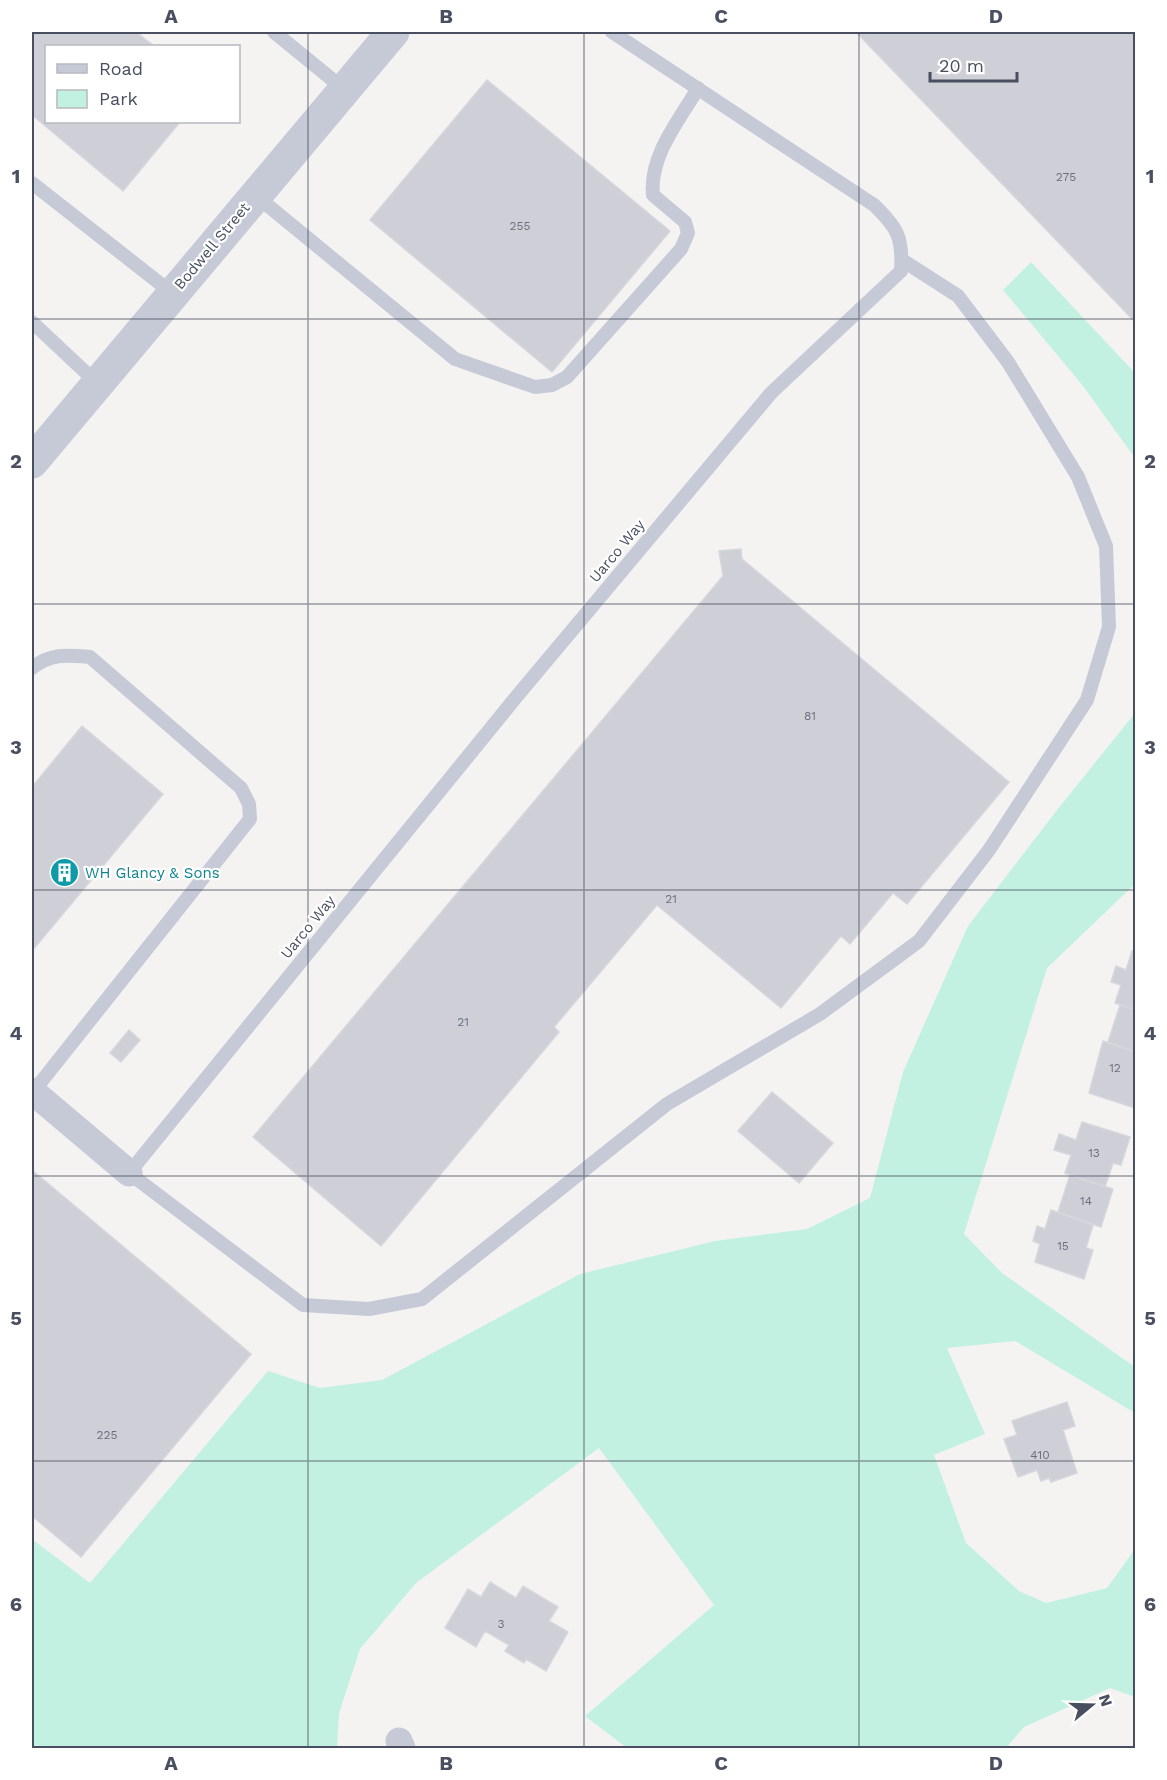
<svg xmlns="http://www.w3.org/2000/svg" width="1167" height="1780" font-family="'Work Sans',sans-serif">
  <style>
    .green { fill: #c2f1e2 }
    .building { fill: #cfd0d7; stroke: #d6d6dd; stroke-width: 1.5 }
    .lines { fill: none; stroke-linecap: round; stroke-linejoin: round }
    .service { stroke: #c6cad7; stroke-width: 14 }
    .minor { stroke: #c6cad7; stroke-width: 27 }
    .tertiary { stroke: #c6cad7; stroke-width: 33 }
    .grid { fill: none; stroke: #494f60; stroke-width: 1.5; stroke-opacity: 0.55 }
    .labels { text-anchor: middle; stroke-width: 4.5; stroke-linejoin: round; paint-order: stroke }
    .number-label { font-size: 12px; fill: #6a6f7e }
    .street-label { font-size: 15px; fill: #494f60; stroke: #fff }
    .culture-label { font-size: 15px; fill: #0d838f; stroke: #fff; text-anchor: start }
    .neatline { fill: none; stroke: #494f60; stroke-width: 2 }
    .grid-label { font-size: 20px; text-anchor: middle; font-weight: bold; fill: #494f60 }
  </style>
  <rect width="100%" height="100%" fill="#f4f3f2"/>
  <path class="green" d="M1031 262 1135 373V458L1083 386 1003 290Z
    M1135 713V884L1047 968 964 1234 1002 1273 1135 1367V1413L1015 1341 947 1348 985 1434 934 1455 966 1543 1019 1591 1046 1603 1107 1588 1135 1549V1697L1110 1688 1024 1727 1006 1748H627L585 1716 714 1605 599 1448 416 1583 360 1649 339 1713 337 1748H32V1539L90 1583 268 1371 320 1388 382 1380 580 1274 715 1241 807 1229 870 1198 903 1072 968 926 1057 810Z"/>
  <path class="building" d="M32 32H136L154 46H46V122H180L123 191 32 115Z
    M856 32H1136V323Z
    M487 80 670 231 552 372 370 220Z
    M741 549 742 559 1009 782 907 904 893 893 850 944 841 936 781 1008 657 905 554 1027 559 1032 381 1246 253 1137 723 576 719 551Z
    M82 726 163 794 32 951V787Z
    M1132 951 1136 953V1010L1115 1003 1121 985 1111 982 1116 966 1126 970Z
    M1120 1005 1136 1010V1052L1108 1042Z
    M129 1030 140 1040 121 1062 110 1053Z
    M1103 1041 1136 1052 1135 1108 1089 1093Z
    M772 1092 833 1143 799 1183 738 1131Z
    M1082 1122 1130 1137 1121 1165 1113 1163 1105 1187 1065 1173 1071 1155 1054 1150 1059 1134 1076 1140Z
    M32 1170 251 1354 81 1557 32 1516Z
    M1070 1175 1113 1189 1101 1227 1058 1212Z
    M1051 1210 1093 1225 1086 1248 1093 1250 1084 1279 1035 1262 1040 1244 1033 1241 1037 1226 1045 1229Z
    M1067 1402 1075 1426 1063 1430 1077 1473 1051 1482 1049 1478 1041 1481 1037 1470 1018 1477 1004 1439 1017 1435 1012 1421Z
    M490 1582 516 1598 523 1586 558 1607 549 1621 568 1632 546 1671 526 1659 524 1663 505 1651 509 1645 485 1631 476 1647 445 1628 468 1589 481 1597Z"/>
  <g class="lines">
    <path class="service" d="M274 32 345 90
      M612 32 874 205C898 228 903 238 901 271L771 393 517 696 129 1173 303 1305 369 1309 422 1299 667 1104 820 1014 919 941 989 850 1087 700 1109 627 1106 546 1078 477 1008 362 958 296 902 260
      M32 183 172 293
      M255 195 455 359 535 387 552 385 567 377 681 249 688 233 685 222 653 195C649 156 679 121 698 88
      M32 322 97 383
      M32 668C51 653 67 655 90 657L241 788 249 804 250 819 33 1092"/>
    <path class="minor" d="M32 1091 129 1173
      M399 1741 402 1748"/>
    <path class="tertiary" d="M32 462 393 32"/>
  </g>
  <path class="grid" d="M308 32V1748M584 32V1748M859 32V1748M32 319H1136M32 604H1136M32 890H1136M32 1176H1136M32 1461H1136"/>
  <defs>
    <symbol id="building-disc" viewBox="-11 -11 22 22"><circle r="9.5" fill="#0f9aa8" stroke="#fff"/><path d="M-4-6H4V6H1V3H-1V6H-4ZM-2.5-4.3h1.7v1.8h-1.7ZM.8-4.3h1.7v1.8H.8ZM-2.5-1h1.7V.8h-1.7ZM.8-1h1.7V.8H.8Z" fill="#fff"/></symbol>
  </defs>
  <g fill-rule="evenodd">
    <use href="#building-disc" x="48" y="856" width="33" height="33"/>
  </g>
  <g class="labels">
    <g class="number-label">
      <text x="1066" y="181">275</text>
      <text x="520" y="230">255</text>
      <text x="810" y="720">81</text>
      <text x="671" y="903">21</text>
      <text x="463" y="1026">21</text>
      <text x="1115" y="1072">12</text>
      <text x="1094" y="1157">13</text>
      <text x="1086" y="1205">14</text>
      <text x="1063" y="1250">15</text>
      <text x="107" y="1439">225</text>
      <text x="1040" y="1459">410</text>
      <text x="501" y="1628">3</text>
    </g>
    <g class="street-label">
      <text transform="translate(212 246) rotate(-50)" y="5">Bodwell Street</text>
      <text transform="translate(617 551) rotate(-50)" y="5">Uarco Way</text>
      <text transform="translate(308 927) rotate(-51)" y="5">Uarco Way</text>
    </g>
    <g class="culture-label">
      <text x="85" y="878">WH Glancy &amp; Sons</text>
    </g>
  </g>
  <rect width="1167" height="1780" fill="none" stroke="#ffffff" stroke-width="66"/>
  <rect x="45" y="45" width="195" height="78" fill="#ffffff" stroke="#b6b9bf" stroke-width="1.5"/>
  <rect x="57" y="64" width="30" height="9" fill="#c6cad7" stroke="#b6b9bf" stroke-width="1.5"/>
  <text x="99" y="75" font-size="18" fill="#494f60">Road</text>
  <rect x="57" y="90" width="30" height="18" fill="#c2f1e2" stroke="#b6b9bf" stroke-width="1.5"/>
  <text x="99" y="105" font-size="18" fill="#494f60">Park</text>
  <g transform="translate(1092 1705) rotate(71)" stroke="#ffffff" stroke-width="4.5" paint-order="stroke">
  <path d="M0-4.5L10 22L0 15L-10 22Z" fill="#494f60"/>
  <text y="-9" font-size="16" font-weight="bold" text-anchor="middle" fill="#494f60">N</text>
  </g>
  <path d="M930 72v9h87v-9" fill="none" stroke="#494f60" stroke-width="3"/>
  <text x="939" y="72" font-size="18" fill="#494f60" stroke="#ffffff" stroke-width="4.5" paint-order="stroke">20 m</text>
  <rect x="33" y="33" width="1101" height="1714" class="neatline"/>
  <g class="grid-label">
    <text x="171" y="23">A</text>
    <text x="446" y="23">B</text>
    <text x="721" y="23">C</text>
    <text x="996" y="23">D</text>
    <text x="16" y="183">1</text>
    <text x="1150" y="183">1</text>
    <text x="16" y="468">2</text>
    <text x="1150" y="468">2</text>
    <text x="16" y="754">3</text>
    <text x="1150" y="754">3</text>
    <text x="16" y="1040">4</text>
    <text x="1150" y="1040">4</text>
    <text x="16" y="1325">5</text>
    <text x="1150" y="1325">5</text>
    <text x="16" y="1611">6</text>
    <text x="1150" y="1611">6</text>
    <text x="171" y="1770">A</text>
    <text x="446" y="1770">B</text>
    <text x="721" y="1770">C</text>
    <text x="996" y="1770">D</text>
  </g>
</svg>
